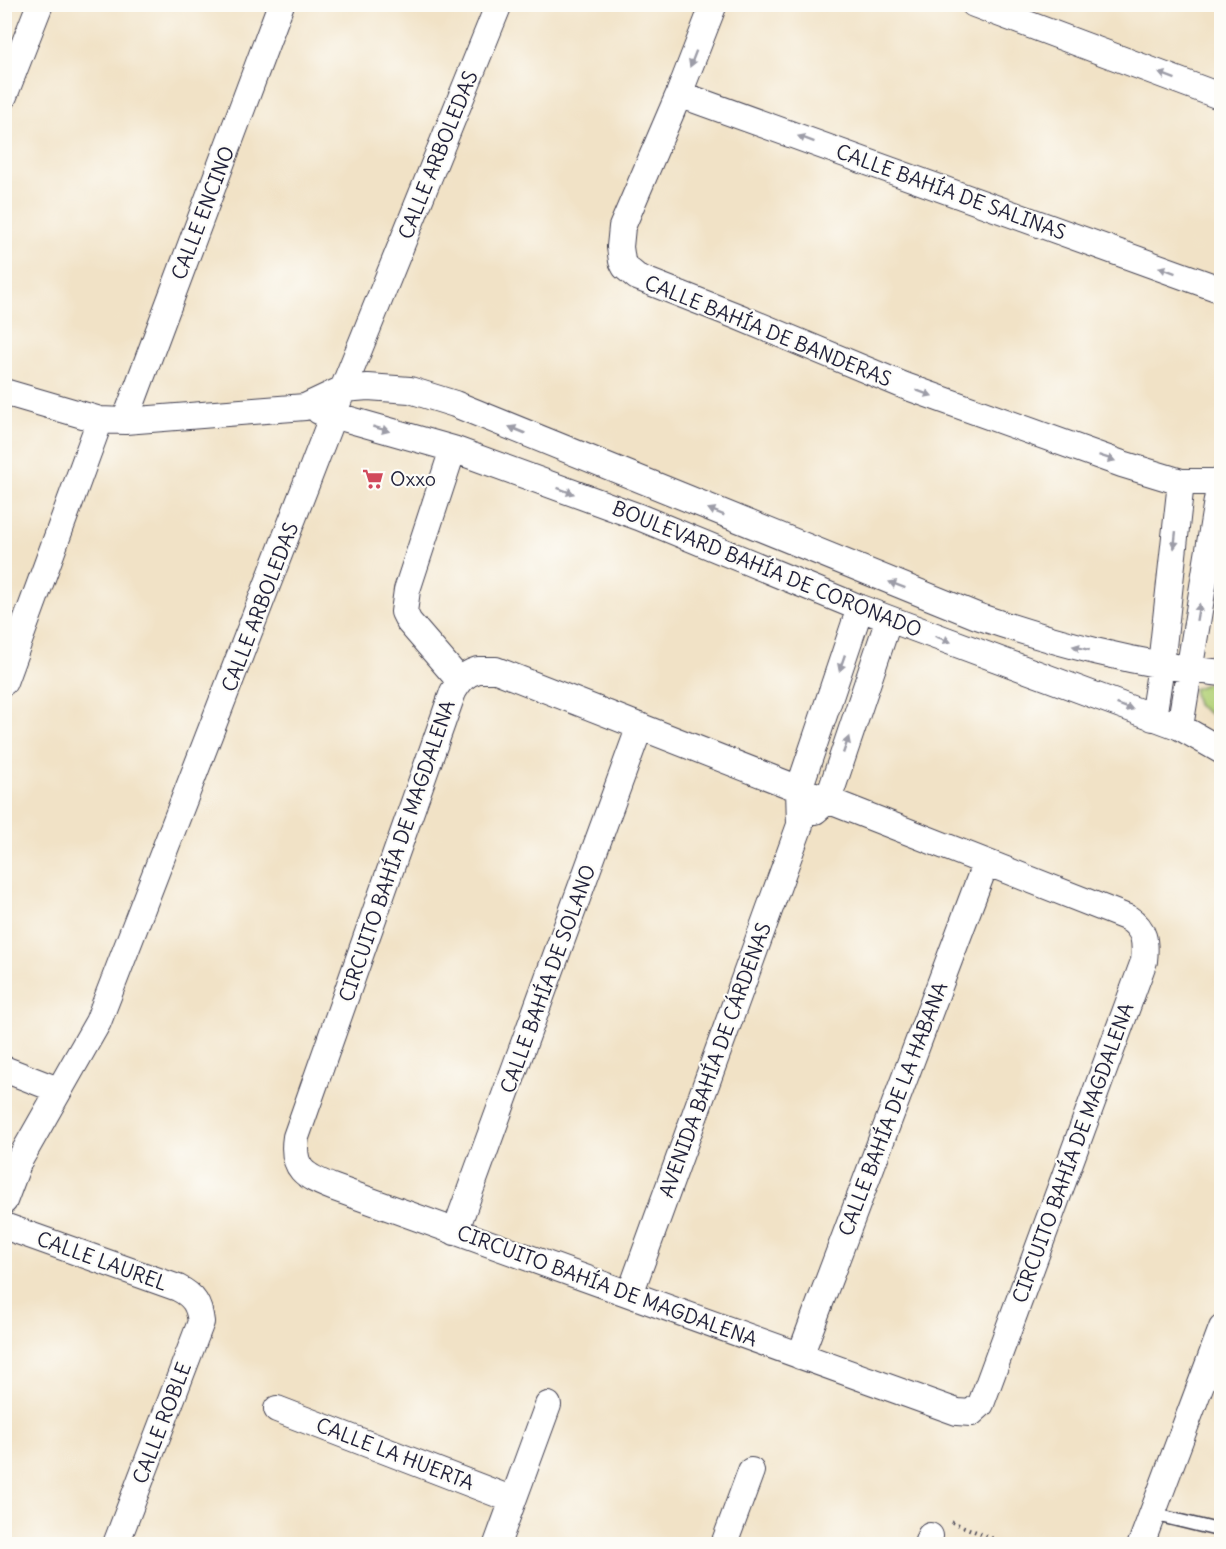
<svg xmlns="http://www.w3.org/2000/svg" width="1226" height="1549" font-family="Delius,sans-serif">
  <style>
    .green { fill: #b4d279; stroke: #6b7a5a; stroke-width: 1.5 }
    .lines { fill: none; stroke-linecap: round; stroke-linejoin: round }
    .service-casing { stroke: #413f50; stroke-width: 15 }
    .minor-casing { stroke: #413f50; stroke-width: 28 }
    .path { stroke: #413f50; stroke-width: 4; stroke-dasharray: 1.5 4.5; stroke-linecap: butt }
    .service { stroke: #fff; stroke-width: 12 }
    .minor { stroke: #fff; stroke-width: 26 }
    .oneway { fill: #9c9ca7 }
    .labels { text-anchor: middle; stroke-width: 4.5; stroke-linejoin: round; paint-order: stroke }
    .street-label { font-size: 20px; fill: #22223b; stroke: #fdfcf7 }
    .poi-label { font-size: 20px; fill: #22223b; stroke: #fdfcf7; text-anchor: start }
  </style>
  <rect width="100%" height="100%" fill="#fdfcf7"/>
  <filter id="ink" filterUnits="userSpaceOnUse"><feTurbulence type="fractalNoise" baseFrequency=".0167" numOctaves="2"/><feDisplacementMap in="SourceGraphic" scale="12" xChannelSelector="R" yChannelSelector="G"/><feConvolveMatrix kernelMatrix="1 2 1 2 8 2 1 2 1" color-interpolation-filters="sRGB"/></filter>
  <filter id="wash" filterUnits="userSpaceOnUse"><feTurbulence type="fractalNoise" baseFrequency=".008" numOctaves="4" result="noise"/><feDisplacementMap in="SourceGraphic" scale="24" xChannelSelector="R" yChannelSelector="G"/><feGaussianBlur stdDeviation="1.35" result="paint"/><feColorMatrix in="noise" values="0 0 0 0 0 0 0 0 0 0 0 0 0 0 0 0 0 1.4 0 .05"/><feComposite in="paint" operator="in"/></filter>
  <g filter="url(#wash)">
    <rect width="100%" height="100%" fill="#f1e2c6"/>
    <path class="green" d="M1209 683 1221 684V722L1197 705 1193 689Z"/>
  </g>
  <g filter="url(#ink)">
    <g class="lines">
      <defs>
        <path id="service" d="M1152 1514 1222 1531"/>
        <path id="minor" d="M714 4 679 94 622 227 620 247 622 261 625 267 637 277 739 317 905 386 1122 464 1181 482H1222
          M974 4 1222 97
          M679 94 1222 290
          M4 96 40 4
          M4 392 100 420 125 421 305 407 343 389 368 387 410 390 455 404 977 616C1057 643 1137 665 1222 673
          M319 411 453 449 639 517 860 608 1180 727 1222 751
          M125 421 281 4
          M453 449 407 590 404 612 409 622 459 680
          M478 670H496L1128 918C1145 929 1146 942 1144 961L981 1404 971 1413 957 1412 332 1187C305 1176 291 1169 296 1137L453 692C460 680 465 674 478 670Z
          M4 682 100 420
          M1153 718 1161 665 1181 482
          M1180 727 1220 482
          M815 811 828 800 889 619
          M4 1069 58 1090
          M4 1201 19 1161 98 1022 343 389 499 4
          M4 1226 178 1288C194 1296 199 1305 201 1322L116 1544
          M455 1232 640 726
          M630 1294 800 825 799 789 860 608
          M800 1356 986 862
          M277 1409 513 1500
          M497 1544 548 1405
          M724 1544 751 1471
          M927 1544 930 1536
          M1141 1544 1222 1328"/>
      </defs>
      <use href="#service" class="service-casing"/>
      <use href="#minor" class="minor-casing"/>
      <path class="path" d="M579 7 580 4
        M952 1522 1006 1544"/>
      <use href="#service" class="service"/>
      <use href="#minor" class="minor"/>
    </g>
    <defs><path id="oneway-solid" d="M-6-.8H1V-3.2L6.5 0L1 3.2V.8H-6Z" transform="scale(1.5)"/></defs>
    <g class="oneway">
      <use href="#oneway-solid" transform="translate(693 59) rotate(111)"/>
      <use href="#oneway-solid" transform="translate(1167 76) rotate(-160)"/>
      <use href="#oneway-solid" transform="translate(806 139) rotate(-160)"/>
      <use href="#oneway-solid" transform="translate(1167 270) rotate(-160)"/>
      <use href="#oneway-solid" transform="translate(924 393) rotate(20)"/>
      <use href="#oneway-solid" transform="translate(381 429) rotate(16)"/>
      <use href="#oneway-solid" transform="translate(517 430) rotate(-158)"/>
      <use href="#oneway-solid" transform="translate(1107 458) rotate(19)"/>
      <use href="#oneway-solid" transform="translate(566 491) rotate(20)"/>
      <use href="#oneway-solid" transform="translate(716 512) rotate(-158)"/>
      <use href="#oneway-solid" transform="translate(1175 540) rotate(96)"/>
      <use href="#oneway-solid" transform="translate(897 585) rotate(-159)"/>
      <use href="#oneway-solid" transform="translate(1198 612) rotate(-80)"/>
      <use href="#oneway-solid" transform="translate(943 639) rotate(21)"/>
      <use href="#oneway-solid" transform="translate(1081 648) rotate(-166)"/>
      <use href="#oneway-solid" transform="translate(842 663) rotate(109)"/>
      <use href="#oneway-solid" transform="translate(1125 707) rotate(20)"/>
      <use href="#oneway-solid" transform="translate(846 745) rotate(-71)"/>
    </g>
  </g>
  <defs>
    <symbol id="supermarket-bare" viewBox="-9 -9 18 18"><path d="M-6-5.5h2.5l.6 2H6L4.5 2H-2.5L-4.4-4H-6ZM-1.5 3.2a1.3 1.3 0 1 0 .1 0ZM3 3.2a1.3 1.3 0 1 0 .1 0Z" fill="#d1495b" stroke="#fdfcf7" stroke-width="2.5" paint-order="stroke"/></symbol>
  </defs>
  <g fill-rule="evenodd">
    <use href="#supermarket-bare" x="358" y="464" width="30" height="30"/>
  </g>
  <g class="labels">
    <g class="street-label">
      <text transform="translate(438 155) rotate(-68)" y="7">CALLE ARBOLEDAS</text>
      <text transform="translate(951 192) rotate(20)" y="7">CALLE BAHÍA DE SALINAS</text>
      <text transform="translate(203 213) rotate(-69)" y="7">CALLE ENCINO</text>
      <text transform="translate(768 331) rotate(22)" y="7">CALLE BAHÍA DE BANDERAS</text>
      <text transform="translate(767 569) rotate(22)" y="7">BOULEVARD BAHÍA DE CORONADO</text>
      <text transform="translate(260 607) rotate(-69)" y="7">CALLE ARBOLEDAS</text>
      <text transform="translate(397 851) rotate(-71)" y="7">CIRCUITO BAHÍA DE MAGDALENA</text>
      <text transform="translate(548 979) rotate(-70)" y="7">CALLE BAHÍA DE SOLANO</text>
      <text transform="translate(715 1060) rotate(-70)" y="7">AVENIDA BAHÍA DE CÁRDENAS</text>
      <text transform="translate(893 1109) rotate(-69)" y="7">CALLE BAHÍA DE LA HABANA</text>
      <text transform="translate(1073 1153) rotate(-70)" y="7">CIRCUITO BAHÍA DE MAGDALENA</text>
      <text transform="translate(102 1261) rotate(20)" y="7">CALLE LAUREL</text>
      <text transform="translate(607 1286) rotate(20)" y="7">CIRCUITO BAHÍA DE MAGDALENA</text>
      <text transform="translate(162 1423) rotate(-69)" y="7">CALLE ROBLE</text>
      <text transform="translate(395 1454) rotate(21)" y="7">CALLE LA HUERTA</text>
    </g>
    <g class="poi-label">
      <text x="390" y="486">Oxxo</text>
    </g>
  </g>
  <rect width="1226" height="1549" fill="none" stroke="#fdfcf7" stroke-width="24"/>
</svg>
